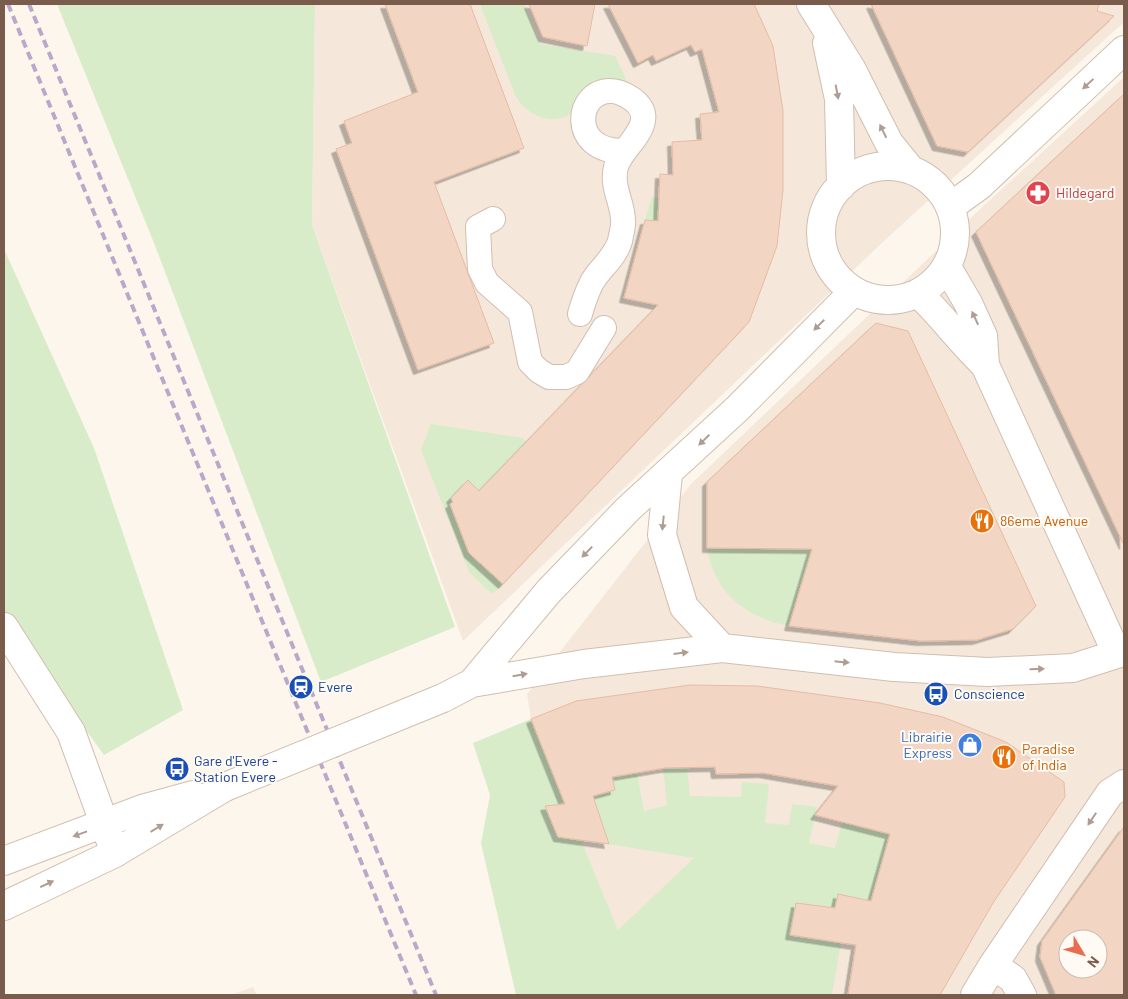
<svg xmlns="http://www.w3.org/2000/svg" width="1128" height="999" font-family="Barlow,sans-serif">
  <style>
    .residential { fill: #f5e8da; fill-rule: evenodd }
    .green { fill: #d8ecc9 }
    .building { fill: #f3d5c3; stroke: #e6bba3; fill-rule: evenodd; filter: url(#shadow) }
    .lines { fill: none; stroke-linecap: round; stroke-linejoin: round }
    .pedestrian-casing { stroke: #d1beb0; stroke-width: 26 }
    .minor-casing { stroke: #d1beb0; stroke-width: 30 }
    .tertiary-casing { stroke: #d1beb0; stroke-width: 30 }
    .pedestrian { stroke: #fff; stroke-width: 24 }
    .minor { stroke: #fff; stroke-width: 28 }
    .tertiary { stroke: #fff; stroke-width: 28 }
    .rail { stroke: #b9a8c9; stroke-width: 4; stroke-dasharray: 8 5; stroke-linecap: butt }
    .tertiary-bridge-casing { stroke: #d1beb0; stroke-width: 30; stroke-linecap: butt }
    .tertiary-bridge { stroke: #fff; stroke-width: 28 }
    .oneway { fill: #af9d94 }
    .labels { text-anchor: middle; stroke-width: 4; stroke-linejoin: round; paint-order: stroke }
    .health-label { font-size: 14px; fill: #be3a42; stroke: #fffaf3; text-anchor: start }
    .food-label { font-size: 14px; fill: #c56008; stroke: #fffaf3; text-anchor: start }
    .transit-label { font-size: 14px; fill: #164399; stroke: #fffaf3; text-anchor: start }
    .shop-label { font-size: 14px; fill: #366cbe; stroke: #fffaf3; text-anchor: end }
  </style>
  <defs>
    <filter id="shadow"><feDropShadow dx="-4.5" dy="4.5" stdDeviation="0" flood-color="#0004"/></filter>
  </defs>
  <rect width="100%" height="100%" fill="#fdf6ec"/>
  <path class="residential" d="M315 4H1124V22L884 241 463 641 312 225Z
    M1124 77V995H644L531 719 527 694 691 484 977 212ZM1068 939H1098V969H1068Z
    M253 987 257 995H231Z"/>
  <path class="green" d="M57 4H315L312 225 455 627 321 682 154 243Z
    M480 4H524L540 44 615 56 630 88C615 94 599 100 584 107 578 109 573 113 567 116 546 125 525 113 515 95Z
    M652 197 708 200 707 226 645 220Z
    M4 249 94 448 183 710 104 755 4 618Z
    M431 424 523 438 527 443 479 491 468 481 451 498 453 502 450 504 503 584 492 594 469 572 421 450Z
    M764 518 882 538 809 559 789 626C747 618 714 593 707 548L763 549Z
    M531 719 618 930 694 858 609 844 593 796 615 790 612 776 637 773 644 811 667 805 663 768 687 767 690 796 741 797 742 782 769 784 765 823 789 825 792 804 817 807 809 843 835 848 842 822 899 802 875 885 882 916 838 895 835 908 796 903 790 935 841 942 832 995H516L481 843 490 795 473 743Z"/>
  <path class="building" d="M385 4H470L524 148 434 182 494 343 418 370 336 149 352 143 344 121 418 92Z
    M529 4H595L587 46 543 37Z
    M608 4H754L773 46 783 111V190L777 246 749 322 503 584 469 553 450 504 453 502 451 498 468 480 479 491 658 305 624 298 645 220 658 221 660 174 673 175 672 142 702 140 700 114 719 112 702 49 695 52 691 45 656 61 653 55 638 63Z
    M871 4H1099L1097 11 1114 16 968 152 937 146Z
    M1124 94V545L976 232Z
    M876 323 908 331 1036 606 1013 629 977 640 921 641 789 626 812 549 707 548V482Z
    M690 685 757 686 880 703 943 717 1006 742 1064 782 1065 797 993 903 940 995H848L856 945 790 935 796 903 835 908 838 894 871 901 890 834 815 815 838 786 763 773 716 774 715 767 665 768 612 777 615 790 593 796 609 844 558 837 545 806 565 804 531 719 576 701Z
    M1124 827V995H1056L1040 957 1042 941ZM1068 939H1098V969H1068Z"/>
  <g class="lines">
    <defs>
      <path id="pedestrian" d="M493 219 478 227 480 269 487 283 520 312 530 362 539 371 549 377H566L577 372 604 328
        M580 314C583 303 587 292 592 282 600 268 615 258 620 241 621 234 624 226 623 219 622 201 611 186 616 167 621 146 663 122 632 99 626 95 618 91 611 91 575 90 569 152 623 151"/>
      <path id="minor" d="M950 207 979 186 1124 50
        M4 627 71 732 115 853
        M993 965 1013 979 1022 995
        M975 995 993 965 1110 793 1124 784"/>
      <path id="tertiary" d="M811 4 852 70 889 143 911 170
        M827 43 839 99 841 186
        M821 233a67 67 0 1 1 134 0a67 67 0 1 1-134 0Z
        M918 293C942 316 961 342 985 365
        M668 474 662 535 684 607 722 648
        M472 683 549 591 628 509 737 409 854 291
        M443 698 472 683 584 664 722 648 894 667 988 672 1073 668 1117 654 985 365 983 336 968 303 947 267
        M4 861 142 809 193 795
        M4 906 115 853 225 787"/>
    </defs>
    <use href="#pedestrian" class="pedestrian-casing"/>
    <use href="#minor" class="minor-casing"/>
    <use href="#tertiary" class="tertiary-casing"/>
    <use href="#pedestrian" class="pedestrian"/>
    <use href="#minor" class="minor"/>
    <use href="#tertiary" class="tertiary"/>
    <path class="rail" d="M8 4 416 995
      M29 4 436 995"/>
    <defs>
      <path id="tertiary-bridge" d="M225 787 443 698"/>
    </defs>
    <use href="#tertiary-bridge" class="tertiary-bridge-casing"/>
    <use href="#tertiary-bridge" class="tertiary-bridge"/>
  </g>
  <defs><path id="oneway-solid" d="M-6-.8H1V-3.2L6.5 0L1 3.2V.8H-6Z" transform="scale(1.25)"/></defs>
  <g class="oneway">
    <use href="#oneway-solid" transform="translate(1088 84) rotate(137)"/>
    <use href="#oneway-solid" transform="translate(837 92) rotate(79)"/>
    <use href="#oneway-solid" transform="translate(883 131) rotate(-116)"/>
    <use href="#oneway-solid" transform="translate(975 318) rotate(-115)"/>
    <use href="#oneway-solid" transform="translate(819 325) rotate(135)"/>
    <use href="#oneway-solid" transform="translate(704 440) rotate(136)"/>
    <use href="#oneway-solid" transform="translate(663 523) rotate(96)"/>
    <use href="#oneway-solid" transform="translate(587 552) rotate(134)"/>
    <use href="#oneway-solid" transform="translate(681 653) rotate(-7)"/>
    <use href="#oneway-solid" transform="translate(842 662) rotate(6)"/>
    <use href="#oneway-solid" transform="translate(1037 669) rotate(-1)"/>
    <use href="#oneway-solid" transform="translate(520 675) rotate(-10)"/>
    <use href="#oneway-solid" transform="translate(1092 819) rotate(124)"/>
    <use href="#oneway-solid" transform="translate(157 828) rotate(-31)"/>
    <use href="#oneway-solid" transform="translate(80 834) rotate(160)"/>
    <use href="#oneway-solid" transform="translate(47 884) rotate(-25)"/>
  </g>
  <defs>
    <symbol id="pharmacy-disc" viewBox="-11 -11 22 22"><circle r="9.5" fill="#e0444e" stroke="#fffaf3"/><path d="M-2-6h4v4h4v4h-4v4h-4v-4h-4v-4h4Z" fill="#fff"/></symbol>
    <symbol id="restaurant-disc" viewBox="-11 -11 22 22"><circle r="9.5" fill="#e8710a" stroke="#fffaf3"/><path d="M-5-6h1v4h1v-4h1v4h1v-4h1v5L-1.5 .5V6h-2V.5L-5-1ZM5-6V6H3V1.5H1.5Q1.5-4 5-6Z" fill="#fff"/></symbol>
    <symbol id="station-disc" viewBox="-11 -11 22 22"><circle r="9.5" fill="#1a4fb4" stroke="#fffaf3"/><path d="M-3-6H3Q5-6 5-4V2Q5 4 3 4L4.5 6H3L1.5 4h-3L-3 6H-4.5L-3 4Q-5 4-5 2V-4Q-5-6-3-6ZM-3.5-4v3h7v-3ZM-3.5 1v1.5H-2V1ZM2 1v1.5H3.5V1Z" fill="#fff"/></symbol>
    <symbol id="bus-disc" viewBox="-11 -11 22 22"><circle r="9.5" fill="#1a4fb4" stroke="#fffaf3"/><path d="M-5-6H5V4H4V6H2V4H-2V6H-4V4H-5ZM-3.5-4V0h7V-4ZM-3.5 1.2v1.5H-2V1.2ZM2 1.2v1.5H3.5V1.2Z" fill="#fff"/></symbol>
    <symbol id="shop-disc" viewBox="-11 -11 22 22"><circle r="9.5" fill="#3f7fe0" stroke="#fffaf3"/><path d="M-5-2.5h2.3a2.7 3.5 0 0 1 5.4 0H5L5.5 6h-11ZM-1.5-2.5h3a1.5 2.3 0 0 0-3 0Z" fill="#fff"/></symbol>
  </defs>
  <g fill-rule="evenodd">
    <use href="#pharmacy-disc" x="1024" y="179" width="28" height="28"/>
    <use href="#restaurant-disc" x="968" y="507" width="28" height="28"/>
    <use href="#station-disc" x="287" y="673" width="28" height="28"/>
    <use href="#bus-disc" x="922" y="680" width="28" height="28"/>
    <use href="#shop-disc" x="956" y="731" width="28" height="28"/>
    <use href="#restaurant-disc" x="990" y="743" width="28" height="28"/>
    <use href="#bus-disc" x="163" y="755" width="28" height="28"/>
  </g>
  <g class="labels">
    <g class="health-label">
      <text x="1056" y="198">Hildegard</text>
    </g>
    <g class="food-label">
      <text x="1000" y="526">86eme Avenue</text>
      <text x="1022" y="754">Paradise<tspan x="1022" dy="16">of India</tspan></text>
    </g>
    <g class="transit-label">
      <text x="318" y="692">Evere</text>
      <text x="954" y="699">Conscience</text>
      <text x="194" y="766">Gare d'Evere -<tspan x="194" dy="16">Station Evere</tspan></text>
    </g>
    <g class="shop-label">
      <text x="952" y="742">Librairie<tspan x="952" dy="16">Express</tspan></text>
    </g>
  </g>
  <rect width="1128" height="999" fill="none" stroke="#7a5c4d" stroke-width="10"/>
  <g transform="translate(1083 954) rotate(128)"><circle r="24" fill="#fffaf3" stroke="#cabbb1"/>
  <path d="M0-4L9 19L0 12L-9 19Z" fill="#e76f51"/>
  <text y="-8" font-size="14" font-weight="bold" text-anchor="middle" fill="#7a5c4d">N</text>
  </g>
</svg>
